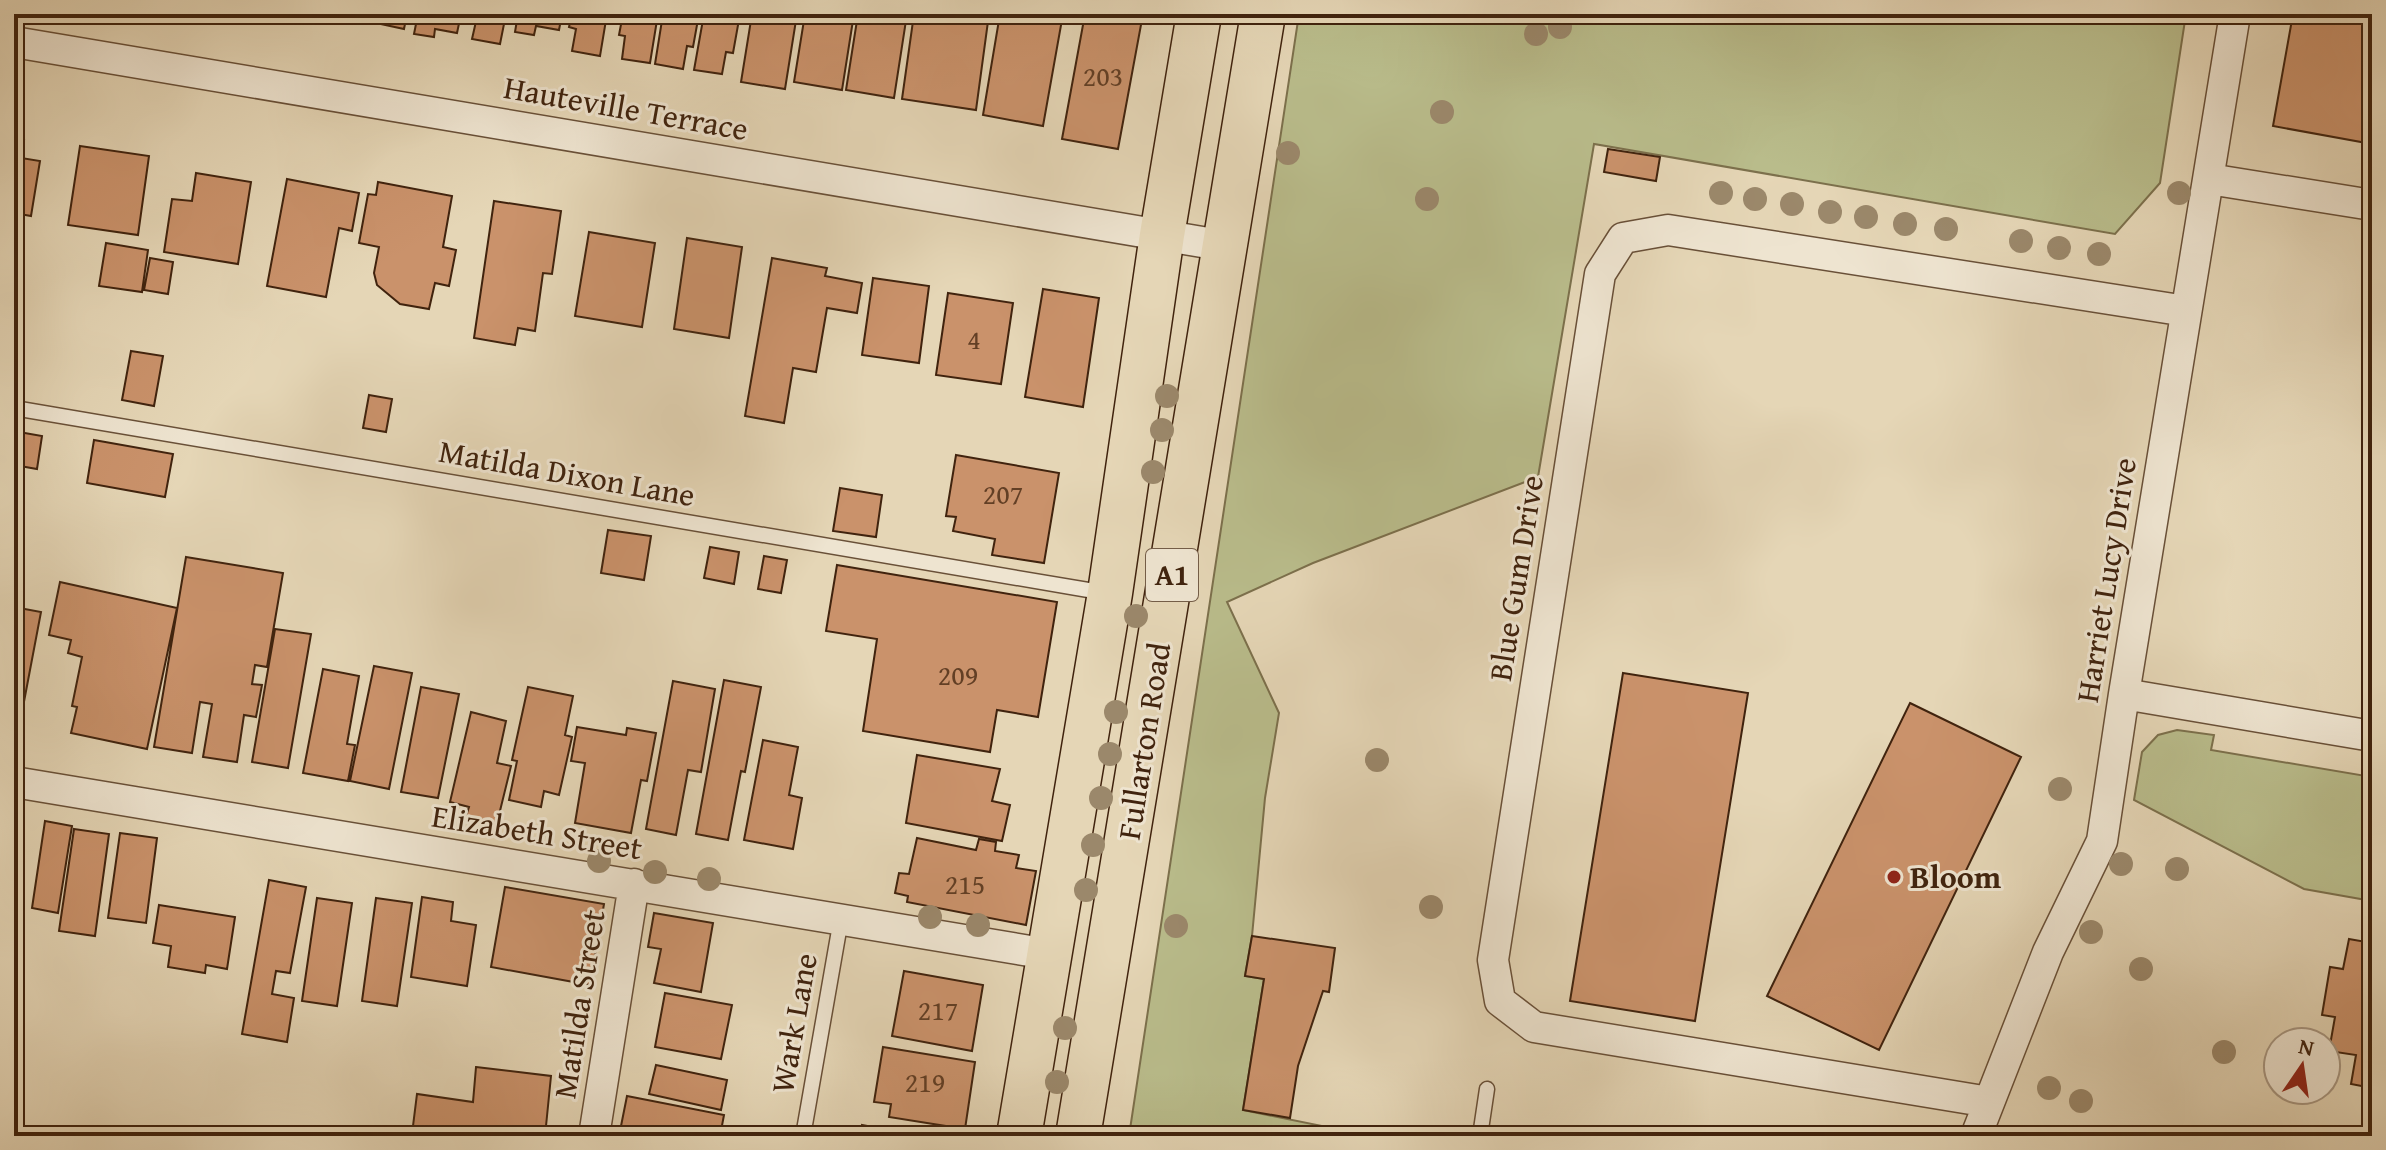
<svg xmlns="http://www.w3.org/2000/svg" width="2386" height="1150" font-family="'Gentium Book Plus',serif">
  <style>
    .green { fill: #b9bc8b; stroke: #7c704c; stroke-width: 2 }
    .building { fill: #ca926b; stroke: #40230e; stroke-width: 2 }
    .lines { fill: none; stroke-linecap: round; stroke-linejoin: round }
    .lane-casing { stroke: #695038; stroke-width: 17 }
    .street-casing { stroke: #695038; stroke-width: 33 }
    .primary-casing { stroke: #40230e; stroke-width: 47 }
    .lane { stroke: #eee4d0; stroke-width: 14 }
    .street { stroke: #eee4d0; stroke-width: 30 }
    .primary { stroke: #e5d6b6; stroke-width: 44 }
    .tree { fill: #9b886b }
    .poi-dot { fill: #8f2418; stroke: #eee4d0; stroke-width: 3 }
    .labels { text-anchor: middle; stroke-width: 6; stroke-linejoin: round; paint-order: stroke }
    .number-label { font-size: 28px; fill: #623f25 }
    .shield { fill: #eee4d0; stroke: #745d48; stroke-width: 2 }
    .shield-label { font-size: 30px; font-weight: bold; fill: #40230e }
    .street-label { font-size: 32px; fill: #40230e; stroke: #eee4d0 }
    .poi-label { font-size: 32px; font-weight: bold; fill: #40230e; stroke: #eee4d0; text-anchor: start }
  </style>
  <rect width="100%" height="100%" fill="#e5d6b6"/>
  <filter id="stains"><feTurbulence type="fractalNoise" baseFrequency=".0025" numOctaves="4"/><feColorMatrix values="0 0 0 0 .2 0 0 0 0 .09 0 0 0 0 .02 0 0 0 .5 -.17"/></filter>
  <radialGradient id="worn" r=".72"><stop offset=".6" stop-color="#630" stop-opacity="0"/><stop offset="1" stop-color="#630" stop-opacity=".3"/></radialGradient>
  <path class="green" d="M1299 14H2186L2160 183 2115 234 1594 144 1538 477 1313 563 1227 602 1279 713 1265 798 1252 936 1245 976 1264 979 1243 1110 1342 1130 1343 1136H1129Z
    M2177 730 2214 735 2211 750 2372 777V901L2304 889 2134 800 2142 752 2158 735Z"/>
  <path class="building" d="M329 14H358L357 20 329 16Z
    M378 14H407L404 29 376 23Z
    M418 14H461L457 33 435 29 434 37 414 34Z
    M470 14H506L500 44 472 39 477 17Z
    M518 14H562L559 30 536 26 534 35 515 32Z
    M572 14H607L600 56 572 51 576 29 569 27Z
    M623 14H658L650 63 622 59 625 36 619 35Z
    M663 14H699L693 47 687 46 683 69 655 64Z
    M704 14H740L733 53 726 52 722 74 694 70Z
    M752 14H797L785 89 741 82Z
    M805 14H854L842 90 794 82Z
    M858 14H907L894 98 846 90Z
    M914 14H989L976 110 902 99Z
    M1000 14H1063L1043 126 983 115Z
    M1085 14H1143L1118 149 1062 139Z
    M2293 14H2349L2372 18V144L2273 126Z
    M14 138 24 140 21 158 40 161 31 216 14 213Z
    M80 146 149 156 138 235 68 225Z
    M1608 149 1660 157 1656 181 1604 172Z
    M196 173 251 182 238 264 164 252 172 199 192 201Z
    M287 179 359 193 352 231 339 228 326 297 267 286Z
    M378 182 452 196 443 247 456 250 449 286 435 283 429 309 400 304 377 285 374 273 379 247 359 243 368 194 376 195Z
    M494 201 561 211 552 274 543 273 535 331 518 328 515 345 474 338Z
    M589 232 655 243 642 327 575 316Z
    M687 238 742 247 729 338 674 329Z
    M106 243 148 250 142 292 99 286Z
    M150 258 173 262 168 294 144 290Z
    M772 258 827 268 825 276 862 283 857 313 827 308 816 372 793 368 784 423 745 416Z
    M873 278 929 286 919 363 862 355Z
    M1043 289 1099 298 1083 407 1025 397Z
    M948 293 1013 303 1001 384 936 375Z
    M131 351 163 356 154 406 122 400Z
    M369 395 392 399 386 432 363 428Z
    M19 432 42 436 37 469 14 465Z
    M94 440 173 454 165 497 87 483Z
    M956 455 1059 473 1044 563 992 555 995 539 953 531 956 517 946 516Z
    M840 488 882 495 876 537 833 531Z
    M608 530 651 536 644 580 601 573Z
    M710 547 739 552 734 584 704 578Z
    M764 556 787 560 781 593 758 589Z
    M186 557 283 573 267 667 255 665 252 684 262 685 256 717 244 715 237 762 203 757 212 704 200 702 192 753 154 747Z
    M837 565 1057 602 1038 717 997 710 990 752 863 731 877 639 826 631Z
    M60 582 177 608 147 749 71 733 77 707 72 706 82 657 68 653 71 640 49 635Z
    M14 607 41 612 19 728 14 727Z
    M275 629 311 634 288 768 252 762Z
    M374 666 412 673 389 789 350 781Z
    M323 669 359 676 347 744 355 745 348 781 303 773Z
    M1623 673 1748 693 1695 1021 1570 1001Z
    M724 680 761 687 745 772 741 771 728 840 696 834Z
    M673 681 715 689 701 772 688 770 676 835 646 829Z
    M421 687 459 694 438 798 401 792Z
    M528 687 573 696 565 735 572 737 559 795 544 791 541 807 509 800 517 761 512 760Z
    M1910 703 2021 757 1879 1050 1767 996Z
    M471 712 506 721 497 763 511 766 497 823 466 816 469 807 450 802Z
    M577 727 626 735 627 728 656 733 647 781 641 780 631 833 575 823 585 763 571 761Z
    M763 740 798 747 789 795 802 798 793 849 744 840Z
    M917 755 1000 769 992 801 1010 805 1002 841 906 823Z
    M45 821 72 826 58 913 32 908Z
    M74 829 109 834 95 936 59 931Z
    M120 833 157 838 146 923 108 918Z
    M917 838 976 850 979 839 996 842 995 851 1019 855 1016 868 1036 871 1026 925 907 902 908 896 895 893 899 873 909 874Z
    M269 880 306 887 290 973 276 971 272 994 294 998 287 1042 242 1034Z
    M505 887 604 904 590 985 491 967Z
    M422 897 453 902 451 921 476 925 467 986 411 977Z
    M317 898 352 903 337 1006 302 1001Z
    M376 898 412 903 397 1006 362 1001Z
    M159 905 235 917 227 969 206 965 205 973 168 967 171 946 153 943Z
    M654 913 713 923 701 992 654 983 661 949 648 947Z
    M1252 936 1335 948 1329 992 1323 991 1298 1066 1290 1118 1243 1110 1264 979 1245 976Z
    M2349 939 2372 943V1088L2351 1084 2356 1055 2329 1051 2335 1017 2322 1015 2330 967 2343 969Z
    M904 971 983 985 972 1051 892 1036Z
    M665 993 732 1005 721 1059 655 1047Z
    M883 1047 975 1062 965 1129 889 1117 891 1104 874 1102Z
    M656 1065 727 1080 721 1110 649 1094Z
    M476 1067 551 1076 545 1136 412 1134 417 1094 473 1102Z
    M627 1096 724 1115 720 1136H619Z
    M862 1125 922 1136H860Z"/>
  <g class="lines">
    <defs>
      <path id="lane" d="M14 408 1106 593
        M803 1136 841 919
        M1480 1136 1487 1089"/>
      <path id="street" d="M14 42 1226 246
        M2209 179 2372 205
        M2124 694 2372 736
        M14 782 1048 954
        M1989 1102 1534 1027 1500 1001 1493 960 1600 274 1623 238 1668 230 2186 311
        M594 1136 634 884
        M1976 1136 2048 952 2102 841 2124 694 2235 14"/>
      <path id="primary" d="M1019 1136 1110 593 1162 235 1199 14
        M1078 1136 1263 14"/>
    </defs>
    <use href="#lane" class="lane-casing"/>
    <use href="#street" class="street-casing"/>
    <use href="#primary" class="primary-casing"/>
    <use href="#lane" class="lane"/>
    <use href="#street" class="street"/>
    <use href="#primary" class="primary"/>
  </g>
  <g class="tree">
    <circle cx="1560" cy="27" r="12"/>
    <circle cx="1536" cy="34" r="12"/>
    <circle cx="1442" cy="112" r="12"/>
    <circle cx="1288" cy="153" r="12"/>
    <circle cx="1721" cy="193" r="12"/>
    <circle cx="2179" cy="193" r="12"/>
    <circle cx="1427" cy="199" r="12"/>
    <circle cx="1755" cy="199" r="12"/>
    <circle cx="1792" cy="204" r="12"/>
    <circle cx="1830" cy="212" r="12"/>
    <circle cx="1866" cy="217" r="12"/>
    <circle cx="1905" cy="224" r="12"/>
    <circle cx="1946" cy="229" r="12"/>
    <circle cx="2021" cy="241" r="12"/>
    <circle cx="2059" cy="248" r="12"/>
    <circle cx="2099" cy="254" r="12"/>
    <circle cx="1167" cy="396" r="12"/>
    <circle cx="1162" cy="430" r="12"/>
    <circle cx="1153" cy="472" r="12"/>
    <circle cx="1136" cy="616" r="12"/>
    <circle cx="1116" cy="712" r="12"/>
    <circle cx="1110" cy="754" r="12"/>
    <circle cx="1377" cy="760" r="12"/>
    <circle cx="2060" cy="789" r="12"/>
    <circle cx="1101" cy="798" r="12"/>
    <circle cx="1093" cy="845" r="12"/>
    <circle cx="599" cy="861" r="12"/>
    <circle cx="2121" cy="864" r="12"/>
    <circle cx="2177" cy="869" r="12"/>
    <circle cx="655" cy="872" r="12"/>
    <circle cx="709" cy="879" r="12"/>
    <circle cx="1086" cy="890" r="12"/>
    <circle cx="1431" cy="907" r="12"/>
    <circle cx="930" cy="917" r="12"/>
    <circle cx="978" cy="925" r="12"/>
    <circle cx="1176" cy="926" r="12"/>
    <circle cx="2091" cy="932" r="12"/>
    <circle cx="2141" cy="969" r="12"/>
    <circle cx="1065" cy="1028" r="12"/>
    <circle cx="2224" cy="1052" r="12"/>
    <circle cx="1057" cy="1082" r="12"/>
    <circle cx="2049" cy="1088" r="12"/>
    <circle cx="2081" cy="1101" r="12"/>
  </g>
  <circle class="poi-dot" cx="1894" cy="877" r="8"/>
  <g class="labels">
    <g class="number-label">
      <text x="1103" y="86">203</text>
      <text x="974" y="349">4</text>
      <text x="1003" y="504">207</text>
      <text x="958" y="685">209</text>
      <text x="965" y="894">215</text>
      <text x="938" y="1020">217</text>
      <text x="925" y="1092">219</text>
    </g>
    <rect class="shield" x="1146" y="549" width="52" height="52" rx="6"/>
    <g class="shield-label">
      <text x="1172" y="585">A1</text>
    </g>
    <g class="street-label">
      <text transform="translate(626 108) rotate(10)" y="11">Hauteville Terrace</text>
      <text transform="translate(567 473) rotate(10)" y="11">Matilda Dixon Lane</text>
      <text transform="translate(1516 578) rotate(-81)" y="11">Blue Gum Drive</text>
      <text transform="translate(2106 580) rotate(-81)" y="11">Harriet Lucy Drive</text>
      <text transform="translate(1144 741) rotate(-81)" y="11">Fullarton Road</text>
      <text transform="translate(537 832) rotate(9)" y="11">Elizabeth Street</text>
      <text transform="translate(579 1004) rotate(-81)" y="11">Matilda Street</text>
      <text transform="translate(794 1023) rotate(-80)" y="11">Wark Lane</text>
    </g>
    <g class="poi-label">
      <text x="1910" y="888">Bloom</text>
    </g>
  </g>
  <rect width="2386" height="1150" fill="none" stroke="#e5d6b6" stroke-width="48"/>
  <rect x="16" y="16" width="2354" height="1118" fill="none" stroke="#40230e" stroke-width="4"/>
  <rect x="24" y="24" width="2338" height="1102" fill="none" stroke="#40230e" stroke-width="2"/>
  <g transform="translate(2302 1066) rotate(13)"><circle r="38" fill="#eee4d0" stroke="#a89782" stroke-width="2"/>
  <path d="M0-6L14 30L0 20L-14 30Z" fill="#8f2418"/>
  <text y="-12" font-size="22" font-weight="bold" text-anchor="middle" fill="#40230e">N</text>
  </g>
  <rect width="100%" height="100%" filter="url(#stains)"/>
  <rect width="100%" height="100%" fill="url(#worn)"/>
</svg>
